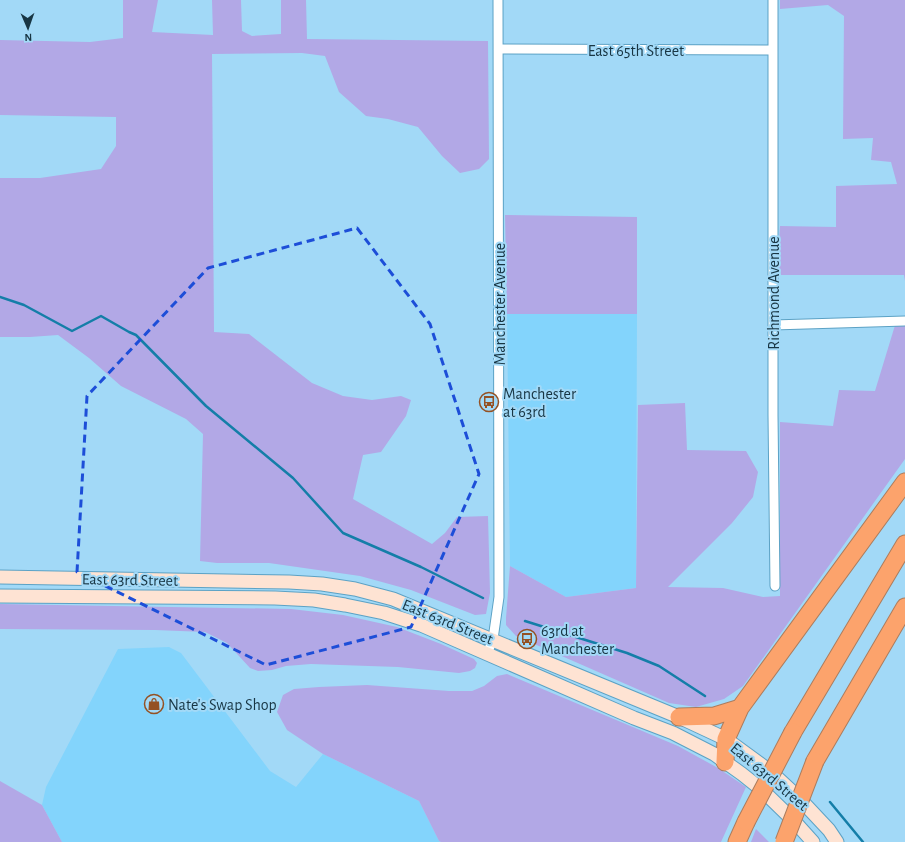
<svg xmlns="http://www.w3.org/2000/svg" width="905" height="842" font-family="'Alegreya Sans',sans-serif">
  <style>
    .built { fill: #83d4fc }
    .green { fill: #b2a8e6 }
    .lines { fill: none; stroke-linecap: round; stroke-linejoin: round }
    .stream { stroke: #147ea8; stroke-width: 2.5 }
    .minor-casing { stroke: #5ca2c5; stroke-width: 11 }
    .secondary-casing { stroke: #5ca2c5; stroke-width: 15 }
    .motorway-casing { stroke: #ac7d5e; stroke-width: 19 }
    .minor { stroke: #fff; stroke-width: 9 }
    .secondary { stroke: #fee3d3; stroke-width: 13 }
    .motorway { stroke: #fca36c; stroke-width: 17 }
    .motorway-bridge-casing { stroke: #ac7d5e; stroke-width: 19; stroke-linecap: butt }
    .motorway-bridge { stroke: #fca36c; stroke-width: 17 }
    .marked { fill: none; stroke: #1d4ed8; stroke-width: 3; stroke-dasharray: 8 5; stroke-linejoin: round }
    .labels { text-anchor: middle; stroke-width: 4; stroke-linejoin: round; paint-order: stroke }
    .street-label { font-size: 16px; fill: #183644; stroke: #a2d9f7 }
    .poi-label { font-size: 16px; fill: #183644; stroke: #a2d9f7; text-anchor: start }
  </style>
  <rect width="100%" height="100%" fill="#a2d9f7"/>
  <path class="built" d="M507 314H637L636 588 566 597 510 566Z
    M169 647 181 653 270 771 296 787 323 754 419 801 439 841 441 842H62L42 805 46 787 118 649Z"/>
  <path class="green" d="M123 0H158L152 32 213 35 212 0H241L242 31 252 36 281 34V0H306L307 39 488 41 489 159 479 169 460 173 442 156 418 127 388 119 366 116 339 92 325 56 302 53 212 54 214 332 249 334 312 383 343 396 372 400 401 396 411 400 406 416 381 452 363 455 353 499 432 544 445 533 457 517 488 516 490 593 486 614 475 615 411 590 360 576 269 563H217L200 561 203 434 186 419 121 386 89 358 58 335 30 337H0V178H40L101 169 116 146V117L0 115V40L90 42 123 38Z
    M780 0H905V281L904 275H777L780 226 836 227V186L897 184 891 162 871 160 873 138 843 139 844 16 828 5 780 9Z
    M505 215 637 217V314H507Z
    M896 322H905V459L743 686 724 699 696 707 669 703 516 636 506 625V618L510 566 566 597 636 588 638 405 685 403 687 450 746 451 758 472 753 497 732 523 668 587 723 588 763 597 780 596V422L833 426 839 390 875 391Z
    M0 604 291 609 343 615 397 627 441 644 474 659 477 663 475 668 470 671 459 673 398 667 311 664 286 666 272 670 258 671 250 668 227 643 205 632 155 630 0 629Z
    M507 674 678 746 718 768 746 787 721 842H441L439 841 419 801 323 754 287 730 277 712 283 695 294 689 319 687 367 685 449 691H472L484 686 497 676Z
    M0 781 42 805 62 842H0Z
    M756 829 769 842H751Z"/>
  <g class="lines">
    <path class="stream" d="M0 297 24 305 72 331 101 316 129 332 136 335 206 406 293 478 343 533 421 567 483 598
      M525 621 627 653 659 666 705 696
      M830 802 863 842"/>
    <defs>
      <path id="minor" d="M773 0V415L775 586
        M498 49 773 50
        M773 325 905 321
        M487 654 493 639 499 597 498 0"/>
      <path id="secondary" d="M0 577 289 582 322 584 355 589 393 599 679 717 726 739 771 772 798 797 829 830 837 842
        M0 596 275 598 314 600 345 605 384 613 421 625 634 718 673 733 714 754 742 774 762 790 795 822 813 842"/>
      <path id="motorway" d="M679 717 714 716 740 708
        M793 732 905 544
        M815 761 905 607
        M725 762 726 739 740 708 905 482
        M737 842 746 822"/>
    </defs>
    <use href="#minor" class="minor-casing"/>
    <use href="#secondary" class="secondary-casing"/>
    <use href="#motorway" class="motorway-casing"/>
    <use href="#minor" class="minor"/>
    <use href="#secondary" class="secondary"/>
    <use href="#motorway" class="motorway"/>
    <defs>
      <path id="motorway-bridge" d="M746 822 793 732
        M784 842 815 761"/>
    </defs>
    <use href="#motorway-bridge" class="motorway-bridge-casing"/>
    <use href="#motorway-bridge" class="motorway-bridge"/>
  </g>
  <path class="marked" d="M357 228 430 324 479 474 411 627 266 665 77 572 87 396 208 268Z"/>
  <defs>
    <symbol id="bus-ring" viewBox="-11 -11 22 22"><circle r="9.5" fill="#a2d9f7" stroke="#945123" stroke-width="1.5"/><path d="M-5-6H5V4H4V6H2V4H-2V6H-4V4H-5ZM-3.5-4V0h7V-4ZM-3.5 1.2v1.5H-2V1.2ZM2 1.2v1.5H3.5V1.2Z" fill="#945123"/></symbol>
    <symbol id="shop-ring" viewBox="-11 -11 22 22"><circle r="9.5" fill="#a2d9f7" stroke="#945123" stroke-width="1.5"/><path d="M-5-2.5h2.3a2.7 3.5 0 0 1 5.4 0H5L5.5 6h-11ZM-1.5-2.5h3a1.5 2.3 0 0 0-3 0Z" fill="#945123"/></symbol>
  </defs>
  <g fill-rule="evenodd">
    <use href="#bus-ring" x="478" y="391" width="22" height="22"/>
    <use href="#bus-ring" x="516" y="628" width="22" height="22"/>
    <use href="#shop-ring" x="143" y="693" width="22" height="22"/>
  </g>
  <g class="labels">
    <g class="street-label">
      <text x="636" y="56">East 65th Street</text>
      <text transform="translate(773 293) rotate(-90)" y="6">Richmond Avenue</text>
      <text transform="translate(499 304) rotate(-90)" y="6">Manchester Avenue</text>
      <text transform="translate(130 579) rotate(1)" y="6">East 63rd Street</text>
      <text transform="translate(448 621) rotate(22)" y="6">East 63rd Street</text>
      <text transform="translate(770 776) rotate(40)" y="6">East 63rd Street</text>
    </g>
    <g class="poi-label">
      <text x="503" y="399">Manchester<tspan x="503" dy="18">at 63rd</tspan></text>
      <text x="541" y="636">63rd at<tspan x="541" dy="18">Manchester</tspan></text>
      <text x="168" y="710">Nate's Swap Shop</text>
    </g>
  </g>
  <g transform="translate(28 28) rotate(178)" stroke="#a2d9f7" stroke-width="3" paint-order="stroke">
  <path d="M0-3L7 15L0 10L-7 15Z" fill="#183644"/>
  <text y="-6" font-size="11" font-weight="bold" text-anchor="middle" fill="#183644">N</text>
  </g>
</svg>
